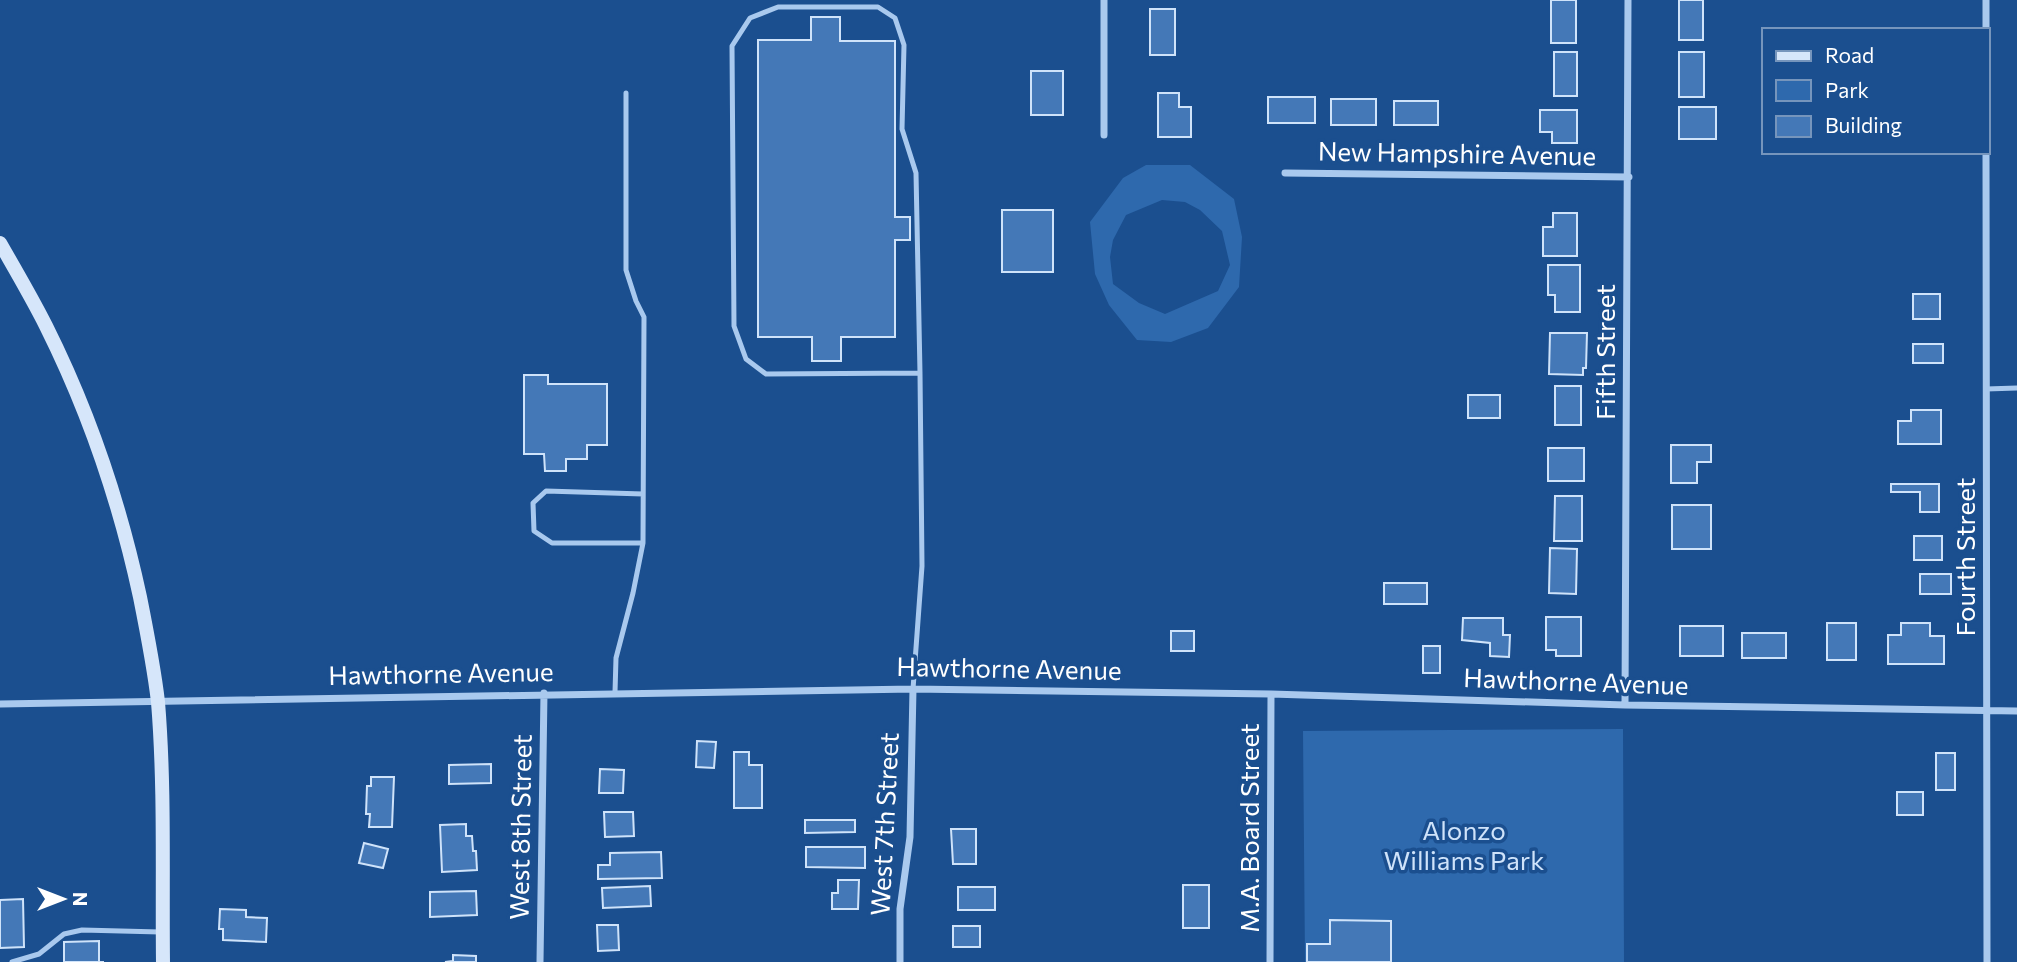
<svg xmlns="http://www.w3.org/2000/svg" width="2017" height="962" font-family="Commissioner,sans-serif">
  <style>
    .green { fill: #2e69ad; fill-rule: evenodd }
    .building { fill: #4478b7; stroke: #cfe3fa; stroke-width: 2 }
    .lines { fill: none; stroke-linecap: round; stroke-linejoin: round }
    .service { stroke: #a9c9ee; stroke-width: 5 }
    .minor { stroke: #a9c9ee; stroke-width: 7 }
    .secondary { stroke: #d6e6fa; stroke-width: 14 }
    .labels { text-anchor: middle; stroke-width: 7; stroke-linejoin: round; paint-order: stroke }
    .street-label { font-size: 26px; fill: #fff; stroke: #1b4f8f }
    .park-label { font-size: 26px; fill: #cfe3fa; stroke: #1b4f8f }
  </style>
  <rect width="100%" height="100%" fill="#1b4f8f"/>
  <path class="green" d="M1146 165H1190L1234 199 1242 237 1239 287 1208 328 1171 342 1137 340 1109 305 1095 274 1090 222 1123 178ZM1162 200 1185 202 1200 210 1222 231 1230 265 1218 291 1165 314 1139 303 1113 284 1110 257 1113 240 1126 215Z
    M1623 729 1624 962H1305L1303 731Z"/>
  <path class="building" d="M1551 0H1576V43H1551Z
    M1679 0H1703V40H1679Z
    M1150 9H1175V55H1150Z
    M811 17H840V41H895V217H910V240H895V337H841V361H812V337H758V40H811Z
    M1554 52H1577V96H1554Z
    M1679 52H1704V97H1679Z
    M1031 71H1063V115H1031Z
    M1158 93H1179V107H1191V137H1158Z
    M1268 97H1315V123H1268Z
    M1331 99H1376V125H1331Z
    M1394 101H1438V125H1394Z
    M1679 107H1716V139H1679Z
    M1540 110H1577V143H1552V132H1540Z
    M1002 210H1053V272H1002Z
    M1553 213H1577V256H1543V227H1553Z
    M1548 265H1580V312H1555V295H1548Z
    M1913 294H1940V319H1913Z
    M1550 333H1587L1586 368H1583V375L1549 374Z
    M1913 344H1943V363H1913Z
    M524 375H548V384H607V445H587V459H566V471H545L544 454H524Z
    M1555 386H1581V425H1555Z
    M1468 395H1500V418H1468Z
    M1911 410H1941V444H1898V421H1911Z
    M1671 445H1711V462H1697V483H1671Z
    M1548 448H1584V481H1548Z
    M1891 484H1939V512H1920V492H1891Z
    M1555 496H1582V541H1554Z
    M1672 505H1711V549H1672Z
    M1914 536H1942V560H1914Z
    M1550 548 1577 549 1576 594 1549 593Z
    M1920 574H1951V594H1920Z
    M1384 583H1427V604H1384Z
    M1546 617H1581V656H1556V650H1546Z
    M1463 618H1503V635H1510L1509 657 1490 656V643L1462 640Z
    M1827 623H1856V660H1827Z
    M1901 623H1930V636H1944V664H1888V635H1901Z
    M1680 626H1723V656H1680Z
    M1171 631H1194V651H1171Z
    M1742 633H1786V658H1742Z
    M1423 646H1440V673H1423Z
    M697 741 716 742 714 768 696 767Z
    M734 752H749V765H762V808H734Z
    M1936 753H1955V790H1936Z
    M491 764V783L449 784V765Z
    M600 769 624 770 623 793H599Z
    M371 777H394L392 827H369L370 814H366L367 786H371Z
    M1897 792H1923V815H1897Z
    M604 812H633L634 836 605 837Z
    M805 820H855V832L805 833Z
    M466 824V836H472L473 851H476L477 870 442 872 440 825Z
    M951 829H976V864H953Z
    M364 843 388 849 383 868 359 863Z
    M806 847H865V868L806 867Z
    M661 852 662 878 598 879V865H610V853Z
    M838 880H859L858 909H832V893H838Z
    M1183 885H1209V928H1183Z
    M650 886 651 906 603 908 602 888Z
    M958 887H995V910H958Z
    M476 891 477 915 430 917V892Z
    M23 899 24 947 0 948V900Z
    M220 909 246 910V917L267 918 266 942 223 940V929H219Z
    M1330 920 1391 921V962H1307V944H1330Z
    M597 925H618L619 950 598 951Z
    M953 926H980V947H953Z
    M99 941V962H104H64V942Z
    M453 955 476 956V962H445L453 961Z"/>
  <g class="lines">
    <path class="service" d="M1986 389 2017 388
      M643 494 546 491 533 503 534 531 552 543H643
      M913 689 922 566 920 373 916 173 902 129 904 45 895 18 878 7H778L750 18 732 46 734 326 746 359 766 374 920 373
      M615 692 616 658 633 593 643 543 644 317 636 301 626 270V93
      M12 962 39 954 64 934 82 930 160 932"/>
    <path class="minor" d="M1104 0V135
      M1986 0V30
      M1986 152 1987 962
      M1285 173 1629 177
      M0 704 913 689 1271 694 1625 705 2017 711
      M1625 705 1628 0
      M540 962 544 693
      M900 962V909L910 837 913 689
      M1270 962 1271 694"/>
    <path class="secondary" d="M0 243C16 271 32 298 46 326 89 412 120 504 140 597 147 632 154 667 158 702 165 788 162 876 163 962"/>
  </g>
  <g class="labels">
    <g class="street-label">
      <text transform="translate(1457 154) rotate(1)" y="9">New Hampshire Avenue</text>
      <text transform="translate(1606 352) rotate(-90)" y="9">Fifth Street</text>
      <text transform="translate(1966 557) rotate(-90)" y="9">Fourth Street</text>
      <text transform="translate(1009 669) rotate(1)" y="9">Hawthorne Avenue</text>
      <text transform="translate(441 674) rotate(-1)" y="9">Hawthorne Avenue</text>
      <text transform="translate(1576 682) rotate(2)" y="9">Hawthorne Avenue</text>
      <text transform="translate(885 824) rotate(-87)" y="9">West 7th Street</text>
      <text transform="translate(521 827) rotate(-89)" y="9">West 8th Street</text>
      <text transform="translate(1250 828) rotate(-90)" y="9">M.A. Board Street</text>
    </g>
    <g class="park-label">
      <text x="1464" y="840">Alonzo<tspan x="1464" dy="30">Williams Park</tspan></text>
    </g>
  </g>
  <rect x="1762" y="28" width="228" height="126" fill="#1b4f8f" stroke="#7695bc" stroke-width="2"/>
  <rect x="1776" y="51" width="35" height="10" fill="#d6e6fa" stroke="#7695bc" stroke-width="2"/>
  <text x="1825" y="63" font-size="21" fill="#ffffff">Road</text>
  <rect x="1776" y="80" width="35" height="21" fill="#2e69ad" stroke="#7695bc" stroke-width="2"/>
  <text x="1825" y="98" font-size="21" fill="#ffffff">Park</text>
  <rect x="1776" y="116" width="35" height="21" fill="#4478b7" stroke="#7695bc" stroke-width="2"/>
  <text x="1825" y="133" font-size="21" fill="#ffffff">Building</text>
  <g transform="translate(63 899) rotate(90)" stroke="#1b4f8f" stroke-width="5" paint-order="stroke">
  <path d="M0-5L12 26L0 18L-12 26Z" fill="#ffffff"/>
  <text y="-10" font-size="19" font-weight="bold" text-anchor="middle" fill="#ffffff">N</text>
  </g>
</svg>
